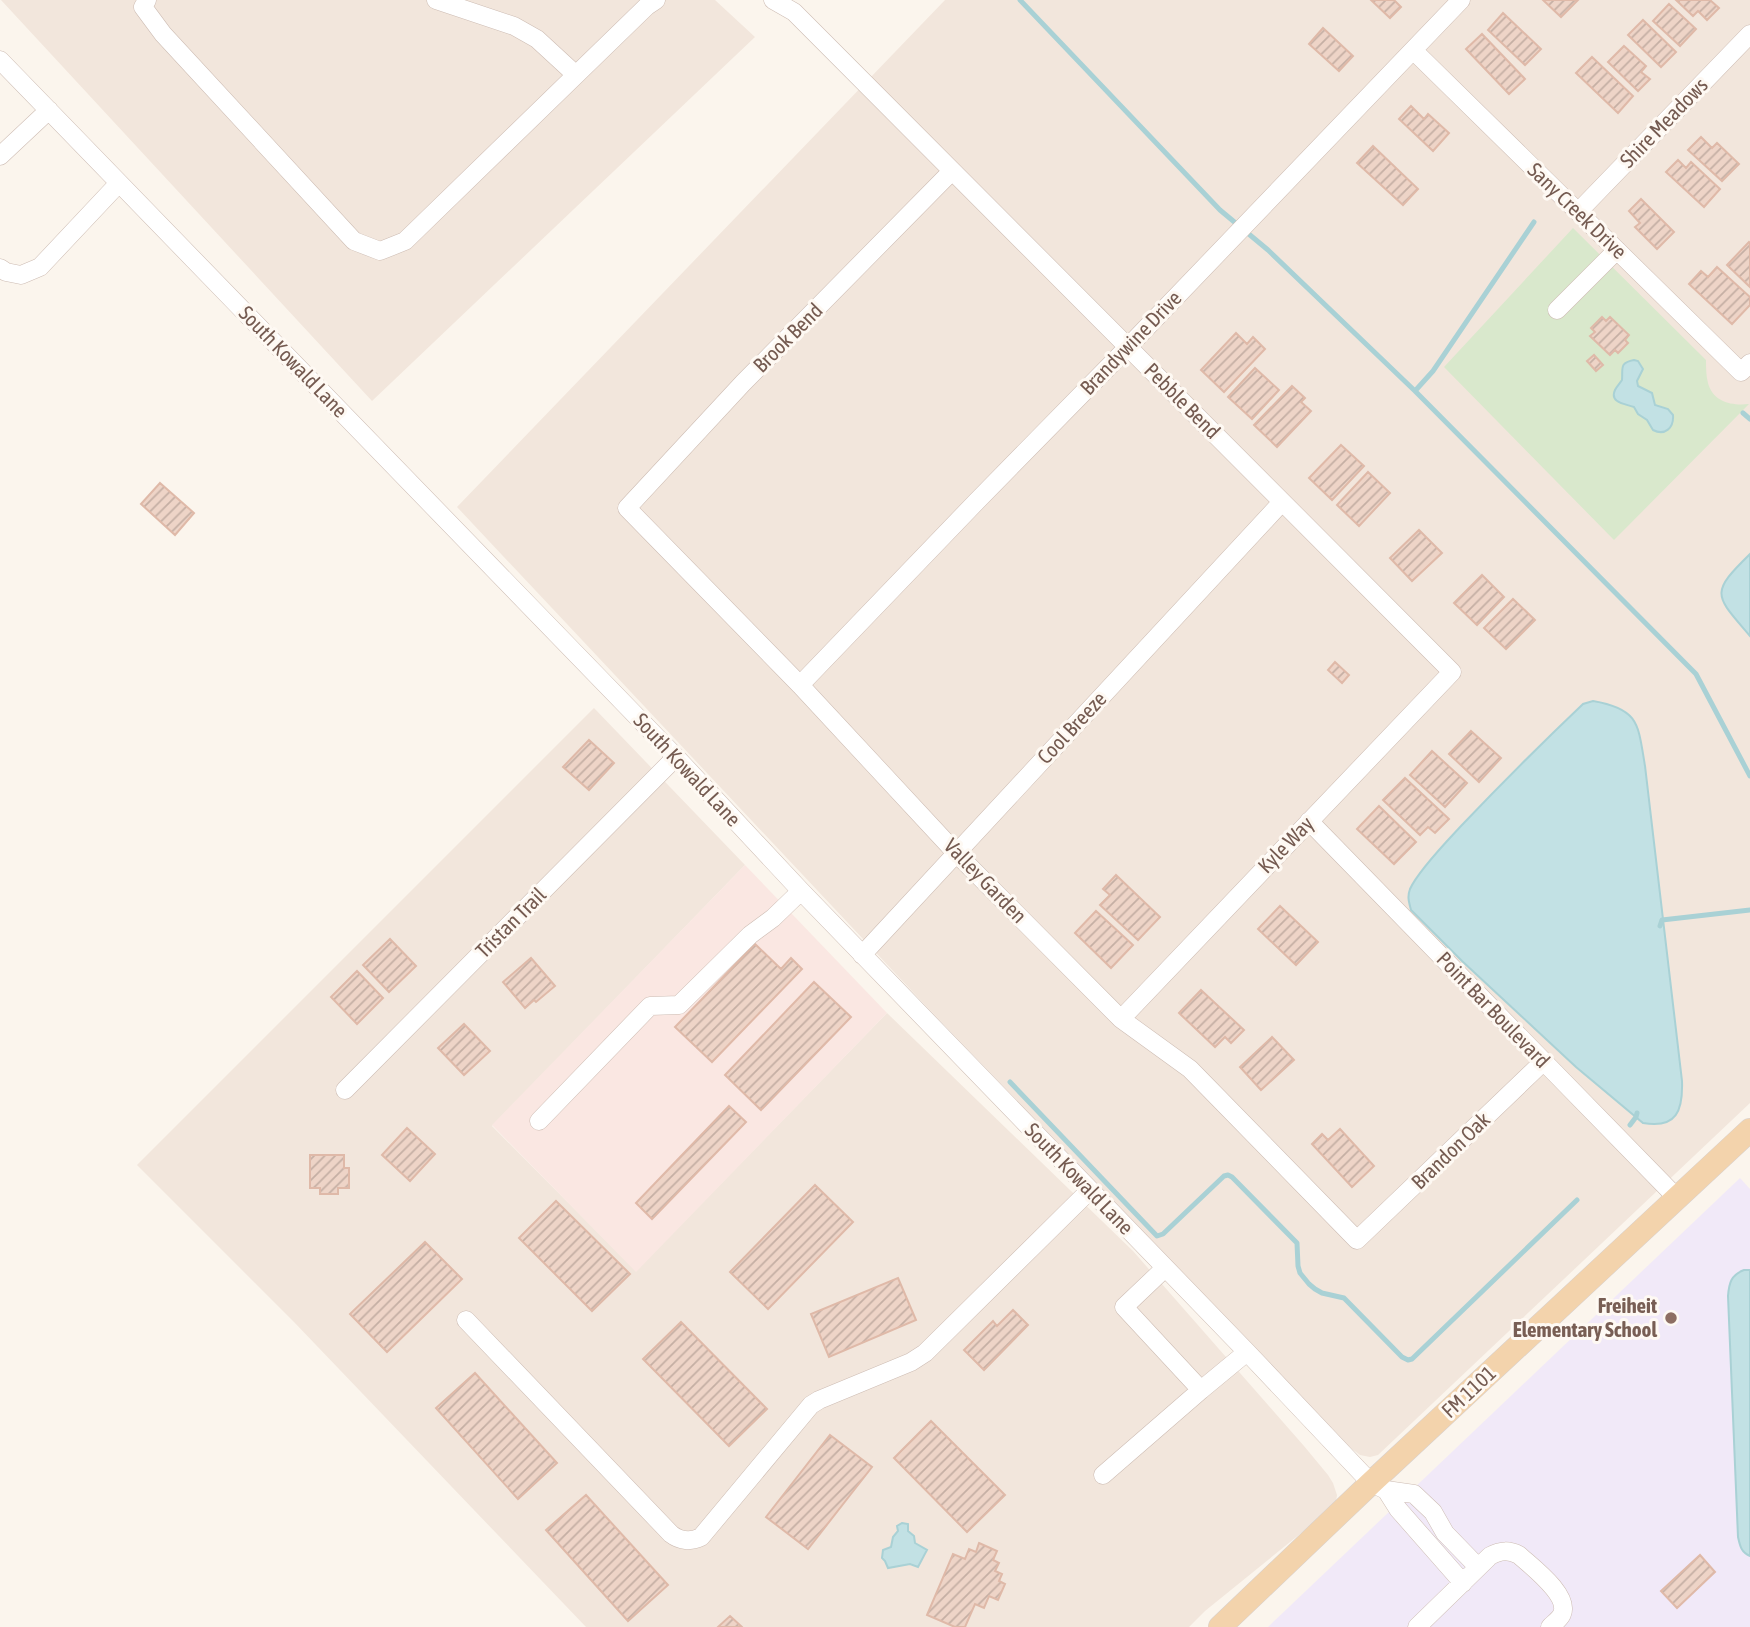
<svg xmlns="http://www.w3.org/2000/svg" width="1750" height="1627" font-family="'Asap Condensed',sans-serif">
  <style>
    .residential { fill: #f2e6dc }
    .commercial { fill: #fae7e2 }
    .education { fill: #f1e9f8 }
    .green { fill: #d9e8cc }
    .water { fill: #c2e1e4; stroke: #a9d1d5; stroke-width: 2 }
    .lines { fill: none; stroke-linecap: round; stroke-linejoin: round }
    .stream { stroke: #a9d1d5; stroke-width: 5 }
    .building { fill: url(#building-hatch); stroke: #dfb9a8; stroke-width: 2 }
    .minor-casing { stroke: #cdbcb3; stroke-width: 19 }
    .major-casing { stroke: #d8d1ce; stroke-width: 24 }
    .minor { stroke: #fff; stroke-width: 18 }
    .major { stroke: #f3d3ac; stroke-width: 23 }
    .education-dot { fill: #8d6e63; stroke: #fef9f3; stroke-width: 2.5 }
    .labels { text-anchor: middle; stroke-width: 6; stroke-linejoin: round; paint-order: stroke }
    .street-label { font-size: 21px; fill: #755b51; stroke: #fef9f3 }
    .education-label { font-size: 21px; font-weight: bold; fill: #785e54; stroke: #fef9f3; text-anchor: end }
  </style>
  <defs>
    <pattern id="building-hatch" width="6" height="6" patternUnits="userSpaceOnUse" patternTransform="scale(1.75)"><rect width="6" height="6" fill="#eed4c7"/><path d="M-1 1l2-2M0 6l6-6M5 7l2-2" fill="none" stroke="#c5afa4"/></pattern>
  </defs>
  <rect width="100%" height="100%" fill="#fbf5ed"/>
  <path class="residential" d="M1 0H715L755 37 372 401Z
    M945 0H1750V1103L1378 1455 1370 1457 1360 1455 1352 1449 926 1006 457 507Z
    M594 708 745 865 492 1126 636 1271 887 1013 1133 1251 1304 1446 1328 1475 1333 1483 1337 1495 1336 1502 1332 1508 1205 1611 1189 1627H586L294 1322 137 1165Z"/>
  <path class="commercial" d="M745 865 887 1013 636 1272 492 1125Z"/>
  <path class="education" d="M1740 1178 1750 1189V1627H1268Z"/>
  <path class="green" d="M1573 228 1706 360C1706 367 1706 376 1708 383 1713 402 1732 406 1749 404L1614 540 1444 367Z"/>
  <path class="water" d="M1634 360 1638 361 1643 369 1637 381 1638 386 1652 393 1655 405 1668 409 1673 415C1674 428 1665 436 1653 430L1647 420 1638 414 1634 407C1626 404 1609 403 1615 390 1617 386 1620 383 1622 380 1623 368 1619 363 1634 360Z
    M1750 554V636C1715 595 1709 594 1750 554Z
    M1593 701C1640 709 1638 725 1645 766L1682 1081C1683 1110 1677 1129 1643 1123L1576 1067 1462 961 1411 910C1409 902 1407 897 1410 889 1418 871 1447 841 1461 826 1501 784 1541 744 1583 704Z
    M1744 1270H1750V1556C1741 1552 1740 1546 1738 1537L1728 1296C1729 1283 1731 1275 1744 1270Z
    M902 1523 908 1524V1531L914 1536 915 1543 927 1550 918 1567 910 1564 888 1568 885 1561 882 1558 883 1550 891 1547 893 1537 898 1531 897 1526Z"/>
  <g class="lines">
    <path class="stream" d="M1020 0 1220 210 1268 250 1415 391 1696 674 1750 776
      M1415 391 1433 371 1534 222
      M1743 413 1750 419
      M1660 926 1662 920 1750 910
      M1010 1082 1157 1236 1163 1234 1224 1176 1228 1175 1232 1177 1297 1243 1298 1266 1300 1273 1309 1284 1315 1289 1322 1293 1344 1298 1402 1357 1408 1360 1412 1359 1577 1200
      M1630 1125 1636 1117 1637 1113"/>
  </g>
  <path class="building" d="M1371 0H1394L1401 7 1390 18Z
    M1543 0H1578L1561 17Z
    M1676 0H1710L1719 8 1707 20 1698 11 1693 16Z
    M1669 4 1696 29 1680 46 1653 21Z
    M1503 13 1541 49 1525 65 1488 30Z
    M1643 20 1676 52 1661 67 1628 35Z
    M1323 28 1353 56 1339 71 1309 44Z
    M1482 34 1525 79 1509 94 1466 49Z
    M1624 46 1646 66 1641 72 1650 79 1638 91 1608 62Z
    M1592 57 1633 96 1618 113 1576 73Z
    M1411 106 1424 119 1428 114 1449 133 1433 151 1399 119Z
    M1701 137 1712 148 1717 143 1739 164 1722 181 1688 150Z
    M1373 146 1418 189 1403 205 1357 163Z
    M1678 160 1686 168 1691 162 1720 189 1704 207 1666 172Z
    M1641 199 1674 232 1657 249 1635 227 1640 223 1629 211Z
    M1749 242 1750 243V287L1727 265Z
    M1717 267 1750 297V305L1732 324 1689 284 1701 271 1708 277Z
    M1602 317 1606 321 1610 317 1629 335 1625 340 1628 343 1618 353 1615 350 1610 355 1590 336 1595 332 1591 328Z
    M1236 333 1247 344 1253 337 1265 349 1224 392 1201 370Z
    M1594 355 1603 365 1596 371 1587 361Z
    M1255 368 1279 390 1252 419 1228 397Z
    M1292 386 1305 398 1301 402 1311 411 1277 447 1254 425Z
    M1341 445 1364 466 1332 500 1309 478Z
    M1368 472 1390 493 1359 526 1337 505Z
    M160 483 194 513 175 535 141 504Z
    M1419 530 1442 553 1412 581 1390 558Z
    M1482 575 1504 597 1477 625 1454 603Z
    M1513 599 1535 620 1506 649 1484 628Z
    M1335 662 1349 675 1342 683 1328 670Z
    M1471 731 1501 758 1479 782 1449 754Z
    M589 740 614 763 589 790 563 767Z
    M1432 751 1467 783 1445 807 1410 775Z
    M1405 778 1449 819 1435 833 1428 827 1420 835 1383 800Z
    M1379 806 1416 842 1394 864 1357 829Z
    M1116 875 1160 917 1138 940 1100 905 1110 895 1103 889Z
    M1280 906 1318 942 1296 965 1258 929Z
    M1096 911 1133 945 1111 968 1075 933Z
    M390 939 416 966 389 992 363 965Z
    M755 944 781 969 791 958 802 969 712 1062 675 1027Z
    M531 958 555 986 536 1002 534 1000 525 1008 503 982Z
    M357 971 383 998 357 1024 331 997Z
    M814 982 851 1017 761 1110 725 1075Z
    M1201 990 1244 1030 1231 1043 1225 1037 1215 1047 1179 1013Z
    M464 1024 490 1051 464 1075 438 1048Z
    M1272 1037 1294 1060 1261 1090 1240 1067Z
    M729 1106 746 1122 652 1219 636 1203Z
    M407 1128 435 1154 410 1181 382 1155Z
    M1340 1129 1374 1166 1352 1187 1312 1144 1322 1134 1328 1140Z
    M310 1155H344V1168H349V1188H338V1194H320V1188H310Z
    M815 1185 853 1222 768 1309 730 1272Z
    M556 1201 630 1274 592 1311 519 1238Z
    M425 1242 462 1279 387 1352 350 1314Z
    M898 1278 916 1320 829 1357 811 1314Z
    M1013 1310 1028 1325 984 1370 964 1350 993 1321 997 1326Z
    M681 1322 767 1409 729 1446 643 1359Z
    M475 1373 557 1463 518 1499 436 1408Z
    M931 1421 1005 1495 967 1532 894 1458Z
    M830 1435 872 1467 808 1549 766 1517Z
    M586 1495 668 1585 628 1621 546 1530Z
    M979 1543 997 1551 993 1560 999 1563 995 1571 1002 1574 999 1581 1005 1584 998 1600 989 1596 984 1608 975 1604 965 1627H955L927 1615 953 1554 965 1559 969 1549 976 1552Z
    M1700 1555 1715 1572 1677 1608 1661 1591Z
    M730 1616 742 1627H718Z"/>
  <g class="lines">
    <defs>
      <path id="minor" d="M147 0 143 7 163 34 354 241 380 251 405 241 647 6 656 0
        M436 0 514 26 537 39 575 74
        M773 0 794 12 1452 672 1121 1019
        M1413 50 1741 372 1750 363
        M0 60 676 757 801 891 1247 1352 1371 1483 1386 1490 1414 1494 1433 1512 1445 1533 1478 1567
        M0 156 49 110
        M952 171 743 383 627 508 800 685 956 853 1121 1019 1190 1069 1357 1240 1544 1061
        M1578 212 1750 34
        M0 268 6 272 21 275 40 267 119 183
        M1557 310 1617 250
        M800 685 976 502 1128 347 1461 0
        M1309 821 1677 1198
        M862 955 1282 502
        M345 1090 676 757
        M539 1121 650 1006 679 1005 750 935 773 918 801 891
        M466 1320 671 1534C680 1541 691 1542 701 1537L811 1405 819 1400 911 1362 925 1353 1090 1190
        M1201 1390 1247 1352
        M1103 1475 1201 1390 1124 1307 1165 1268
        M1386 1490 1398 1509 1463 1583
        M1417 1627 1490 1556C1501 1550 1509 1550 1519 1555 1532 1567 1570 1595 1562 1614 1560 1619 1554 1623 1550 1627"/>
      <path id="major" d="M1220 1627 1371 1483 1750 1130"/>
    </defs>
    <use href="#minor" class="minor-casing"/>
    <use href="#major" class="major-casing"/>
    <use href="#minor" class="minor"/>
    <use href="#major" class="major"/>
  </g>
  <circle class="education-dot" cx="1671" cy="1318" r="7"/>
  <g class="labels">
    <g class="street-label">
      <text transform="translate(1664 123) rotate(-46)" y="7">Shire Meadows</text>
      <text transform="translate(1577 211) rotate(44)" y="7">Sany Creek Drive</text>
      <text transform="translate(788 338) rotate(-45)" y="7">Brook Bend</text>
      <text transform="translate(1131 343) rotate(-46)" y="7">Brandywine Drive</text>
      <text transform="translate(293 362) rotate(46)" y="7">South Kowald Lane</text>
      <text transform="translate(1182 401) rotate(45)" y="7">Pebble Bend</text>
      <text transform="translate(1072 728) rotate(-47)" y="7">Cool Breeze</text>
      <text transform="translate(687 770) rotate(47)" y="7">South Kowald Lane</text>
      <text transform="translate(1286 845) rotate(-46)" y="7">Kyle Way</text>
      <text transform="translate(985 881) rotate(46)" y="7">Valley Garden</text>
      <text transform="translate(511 923) rotate(-45)" y="7">Tristan Trail</text>
      <text transform="translate(1493 1010) rotate(46)" y="7">Point Bar Boulevard</text>
      <text transform="translate(1451 1151) rotate(-44)" y="7">Brandon Oak</text>
      <text transform="translate(1079 1179) rotate(46)" y="7">South Kowald Lane</text>
      <text transform="translate(1469 1392) rotate(-43)" y="7">FM 1101</text>
    </g>
    <g class="education-label">
      <text x="1657" y="1313">Freiheit<tspan x="1657" dy="24">Elementary School</tspan></text>
    </g>
  </g>
</svg>
